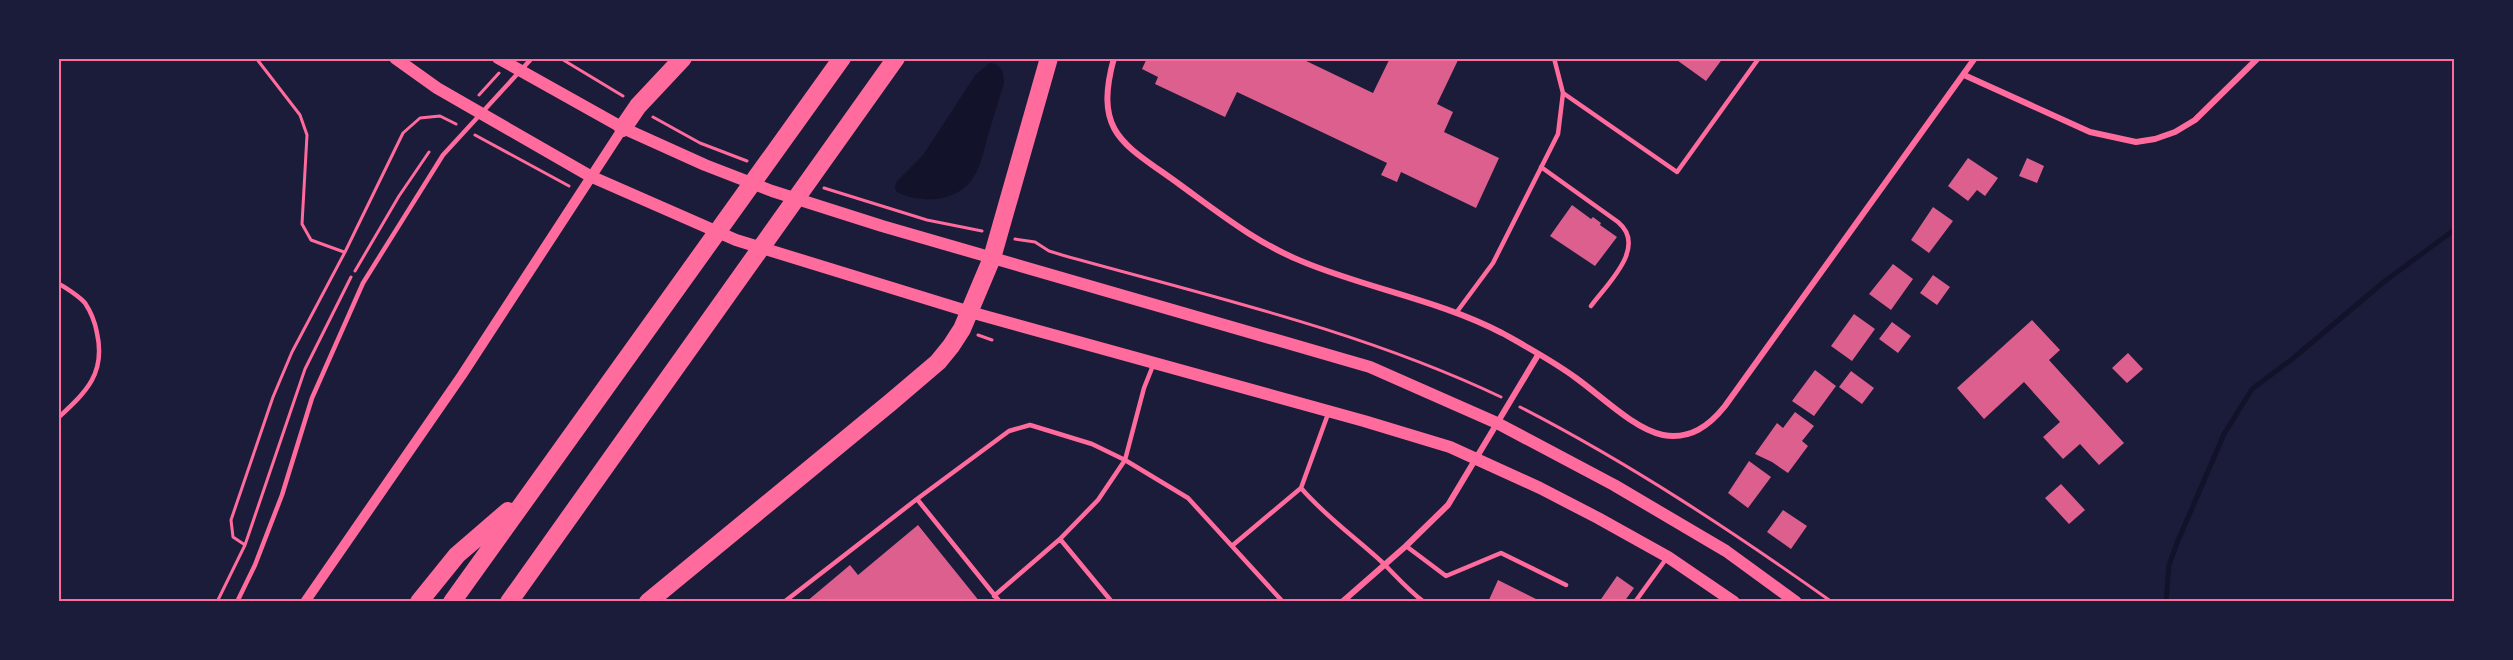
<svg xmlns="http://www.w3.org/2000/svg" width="2513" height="660" font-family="Arial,sans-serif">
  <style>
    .water { fill: #12122b }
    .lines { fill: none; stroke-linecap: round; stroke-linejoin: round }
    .stream { stroke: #12122b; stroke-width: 5 }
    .building { fill: #dd5f8e }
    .path { stroke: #ff6b9d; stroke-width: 3 }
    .service { stroke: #ff6b9d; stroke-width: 4.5 }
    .minor { stroke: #ff6b9d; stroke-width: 6 }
    .tertiary { stroke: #ff6b9d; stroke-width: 10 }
    .secondary { stroke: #ff6b9d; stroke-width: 12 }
    .motorway { stroke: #ff6b9d; stroke-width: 18 }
    .neatline { fill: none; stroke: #ff6b9d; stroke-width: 2 }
  </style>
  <rect width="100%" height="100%" fill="#1b1b3a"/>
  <path class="water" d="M990 63C1002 64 1004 73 1004 83 999 99 994 116 989 132 985 146 982 161 976 173 961 202 924 205 897 192L895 188 896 182 923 155 976 74Z"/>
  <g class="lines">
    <path class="stream" d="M2166 602 2169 565 2177 543 2224 434 2252 389 2291 360 2385 281 2454 230"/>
  </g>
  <path class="building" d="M1147 58H1300L1373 93 1390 58H1459L1437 104 1453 112 1444 132 1499 158 1476 208 1401 172 1397 182 1381 175 1387 163 1237 92 1225 117 1155 84 1158 77 1142 69Z
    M1674 58H1723L1706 81Z
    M1968 158 1998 178 1985 196 1977 190 1968 201 1948 186Z
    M2027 158 2044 166 2037 183 2019 176Z
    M1572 205 1591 219 1593 217 1601 223 1600 225 1617 237 1595 266 1550 236Z
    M1933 207 1953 221 1929 253 1911 240Z
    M1893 264 1913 279 1891 310 1869 294Z
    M1933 275 1950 287 1937 305 1920 293Z
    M1854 314 1875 329 1852 361 1831 346Z
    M2032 320 2060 350 2049 360 2124 443 2099 465 2080 444 2063 459 2043 437 2060 422 2024 382 1984 419 1957 388Z
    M1892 322 1911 336 1898 353 1879 339Z
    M2128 353 2143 369 2127 383 2112 368Z
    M1815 370 1836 386 1814 416 1792 401Z
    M1851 371 1874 388 1862 404 1839 387Z
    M1795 412 1814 426 1802 441 1808 446 1788 473 1772 462 1755 454 1777 423 1783 428Z
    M1749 461 1771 477 1748 508 1728 493Z
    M2061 484 2085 510 2069 524 2045 498Z
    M1783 510 1807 526 1791 549 1767 532Z
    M918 525 980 602H806L850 565 858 575Z
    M1617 576 1634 588 1624 602H1599Z
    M1498 580 1542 602H1488Z"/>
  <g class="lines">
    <path class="path" d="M256 58 300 115 307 135 302 224 311 240 344 252
      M560 58 623 96
      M479 95 499 73
      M653 117 700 143 747 161
      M475 135 569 186
      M824 188 927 220 982 231
      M1015 239 1035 242 1049 251 1062 255C1209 296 1362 331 1501 397
      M355 271 399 196 429 152
      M978 335 992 340
      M1520 407C1629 463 1732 531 1832 602
      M245 545 233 537 231 520 273 397 292 352 345 252 403 133 420 118 440 116 456 124
      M217 602 245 545 305 369 351 277"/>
    <path class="service" d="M1563 93 1677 172 1759 58
      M1541 167 1618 222C1648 247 1607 284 1591 306
      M58 283C67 289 78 295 85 303 91 312 95 322 97 333 106 374 86 392 58 418
      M1456 313 1493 263 1558 134 1563 93 1554 58
      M1301 488C1326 517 1356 538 1383 563 1397 577 1408 590 1424 602
      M917 499 1009 431 1030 425 1092 444 1125 460 1188 498 1283 602
      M1233 545 1301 488 1328 414
      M1406 546 1446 576 1501 553 1566 585
      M994 596 1060 539
      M237 602 255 565 282 495 312 398 363 283 443 155 532 58
      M784 602 917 499 1000 602
      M1112 602 1060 539 1098 500 1125 460 1144 388 1154 363
      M1635 602 1666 559"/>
    <path class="minor" d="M1114 58C1093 134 1124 144 1179 184 1219 213 1259 245 1306 263 1370 289 1441 301 1502 333 1527 347 1553 361 1576 378 1600 395 1634 429 1663 435 1690 440 1709 426 1725 406L1975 58
      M1964 75 2090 132 2136 142 2155 139 2175 132 2195 120 2258 58
      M1342 602 1406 546 1448 505 1538 355"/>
    <path class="tertiary" d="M305 602 462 375 623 128"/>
    <path class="secondary" d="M395 58 437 88 590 176 736 240 970 312 1364 421 1450 447 1540 488 1598 518 1668 557 1734 602
      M498 58 623 128 705 165 772 191 882 226 1370 367 1497 423 1614 485 1726 551 1796 602"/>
    <path class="motorway" d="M623 128 638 106 683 58
      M419 602 457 555 508 511
      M452 602 842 58
      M509 602 896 58
      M648 602 891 402 938 362 951 346 962 329 992 258 1049 58"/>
  </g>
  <rect width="2513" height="660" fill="none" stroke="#1b1b3a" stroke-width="120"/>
  <rect x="60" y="60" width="2393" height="540" class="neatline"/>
</svg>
